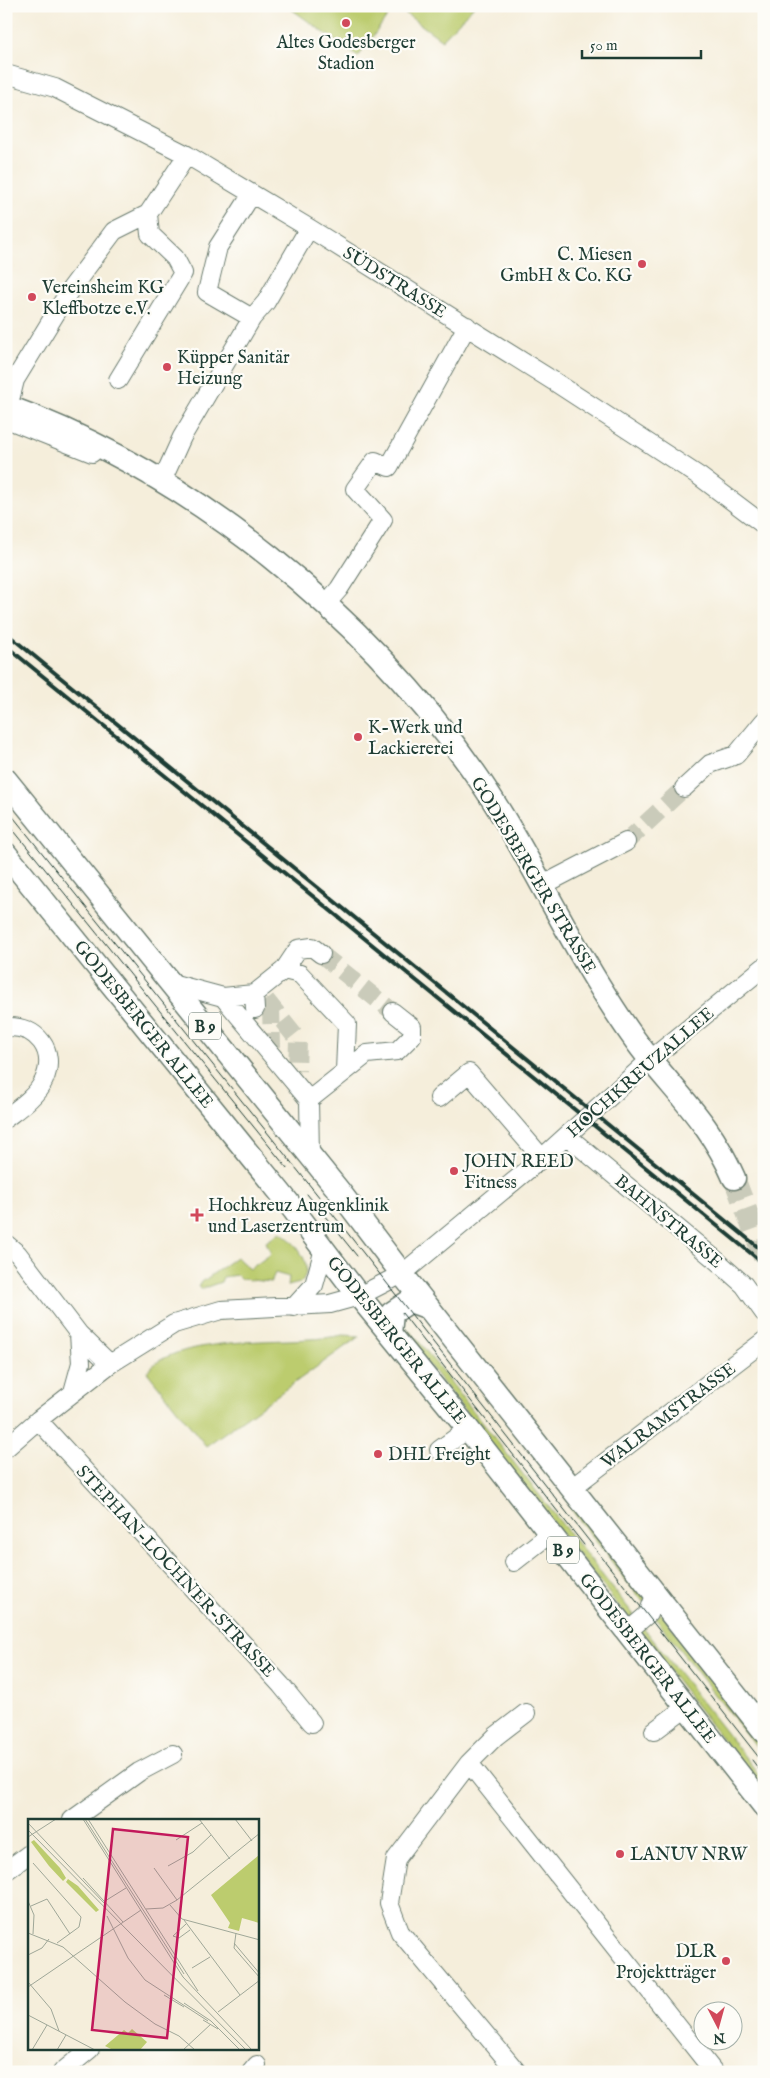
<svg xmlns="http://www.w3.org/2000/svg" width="770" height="2078" font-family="'IM FELL English',serif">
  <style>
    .green { fill: #bccc6e; stroke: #6e8451 }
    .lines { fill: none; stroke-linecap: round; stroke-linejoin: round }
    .minor-tunnel { stroke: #cacbba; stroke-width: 18; stroke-dasharray: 18 9; stroke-linecap: butt }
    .major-tunnel { stroke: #cacbba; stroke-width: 22; stroke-dasharray: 22 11; stroke-linecap: butt }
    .minor-casing { stroke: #6a7b6e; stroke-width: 20 }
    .major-casing { stroke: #6a7b6e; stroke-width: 25 }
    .minor { stroke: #fff; stroke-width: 18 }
    .major { stroke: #fff; stroke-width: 22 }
    .tram { stroke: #1f3d34; stroke-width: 1 }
    .rail { stroke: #1f3d34; stroke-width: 4 }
    .poi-dot { fill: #d1495b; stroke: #fdfcf7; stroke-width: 2 }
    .labels { text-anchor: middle; stroke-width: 4.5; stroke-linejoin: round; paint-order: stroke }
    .shield { fill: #fdfcf7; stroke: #62766e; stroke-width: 1 }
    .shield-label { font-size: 16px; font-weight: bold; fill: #1f3d34 }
    .poi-label { font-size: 18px; fill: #1f3d34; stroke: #fdfcf7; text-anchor: start }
    .street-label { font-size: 18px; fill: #1f3d34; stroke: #fdfcf7 }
    .inset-road { fill: none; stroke: #9fa798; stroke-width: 1 }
    .view { fill: #c2185b; fill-opacity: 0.15; stroke: #c2185b; stroke-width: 2.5 }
    .inset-edge { fill: none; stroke: #1f3d34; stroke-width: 2.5 }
  </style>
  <rect width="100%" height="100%" fill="#fdfcf7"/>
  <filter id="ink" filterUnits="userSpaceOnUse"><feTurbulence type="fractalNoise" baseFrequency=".02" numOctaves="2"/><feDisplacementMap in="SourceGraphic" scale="10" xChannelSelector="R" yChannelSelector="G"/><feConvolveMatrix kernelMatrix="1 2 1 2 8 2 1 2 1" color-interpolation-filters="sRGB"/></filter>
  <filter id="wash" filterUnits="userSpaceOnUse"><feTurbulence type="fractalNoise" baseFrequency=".0096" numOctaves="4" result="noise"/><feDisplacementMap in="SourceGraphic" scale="20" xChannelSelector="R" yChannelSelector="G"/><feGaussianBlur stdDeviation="1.12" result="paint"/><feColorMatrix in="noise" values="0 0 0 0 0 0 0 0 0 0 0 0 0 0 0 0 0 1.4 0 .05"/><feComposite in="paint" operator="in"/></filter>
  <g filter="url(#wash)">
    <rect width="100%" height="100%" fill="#f5eedb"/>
    <path class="green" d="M287 6H474L442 40 395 6 358 57Z
      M280 1232C295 1241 317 1267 300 1283L288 1286 289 1277 275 1273 271 1282 241 1279 237 1275 223 1277 221 1282 201 1289 198 1285 236 1257 250 1269 271 1254 266 1242Z
      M402 1328 412 1333 637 1619 632 1623 405 1335Z
      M343 1335 360 1336 206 1446 147 1372C170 1338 271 1342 309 1339 320 1339 332 1337 343 1335Z
      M570 1508 582 1513 646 1595 644 1603Z
      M661 1613 764 1745V1757L655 1618Z
      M643 1627 764 1781V1793L638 1631Z"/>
  </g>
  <g filter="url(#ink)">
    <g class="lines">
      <path class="minor-tunnel" d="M626 842 684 788
        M321 954 393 1012
        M266 1000 298 1040 297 1071
        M271 1006 272 1047"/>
      <path class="major-tunnel" d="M734 1178 764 1257"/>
      <defs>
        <path id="minor" d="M6 74 55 88 187 155 309 228 555 382 699 476 764 525
          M148 214 187 155
          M252 318 266 302 309 228
          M11 396 15 380 70 290 114 231 148 214 150 234 175 258 183 273 118 380
          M6 419 92 453
          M151 477 162 481 182 437 252 318 207 292 218 247 252 194
          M325 605 339 589 383 520 355 489 375 461 389 467 467 326
          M684 788 710 764 736 755 764 721
          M543 885 626 842
          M284 970 298 949 312 947 321 954
          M171 983 223 997 254 994 284 970 300 974 347 1024 345 1071
          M254 994 255 1009
          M223 997 309 1100
          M6 1027C37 1025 57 1051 44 1080 37 1096 19 1108 6 1118
          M439 1098 469 1073 542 1158
          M567 1136 717 1261 744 1285 764 1313
          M310 1155 309 1100 367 1054 397 1051 412 1036V1027L393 1012
          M6 1244 18 1254 79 1334 110 1364
          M294 1307 314 1285 324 1249
          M73 1392 81 1363 79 1334
          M38 1420 281 1685 312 1723
          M6 1448 38 1420 110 1364 174 1324 221 1310 330 1304 359 1296 402 1274 542 1158 650 1060 764 967
          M439 1450 468 1429
          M573 1487 764 1341
          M514 1562 551 1533
          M628 1631 648 1614 656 1593
          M654 1731 686 1707
          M469 1763 714 2072
          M72 1820 139 1772 173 1754
          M6 1871 29 1854
          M62 2072 90 2049
          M251 2072 257 2065
          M517 2072 400 1932 389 1903 396 1859 469 1763 496 1736 526 1713"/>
        <path id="major" d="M6 406C192 473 367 617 479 779 523 844 556 915 597 982 613 1008 630 1035 649 1058 683 1100 712 1127 734 1178
          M6 780 339 1191 402 1274 764 1731
          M6 854 287 1201 359 1296 468 1429 764 1806
          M390 1334 392 1313 410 1301 429 1308"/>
      </defs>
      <use href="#minor" class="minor-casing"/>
      <use href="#major" class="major-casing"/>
      <use href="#minor" class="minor"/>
      <use href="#major" class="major"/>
      <path class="tram" d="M6 808 324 1203 764 1764
        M6 821 287 1168
        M307 1194 357 1256
        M402 1313 584 1545
        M752 1760 764 1776"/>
      <path class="rail" d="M6 633 764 1252
        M6 646 764 1264"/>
    </g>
  </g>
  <g class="poi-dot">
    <circle cx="346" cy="23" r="5"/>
    <circle cx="642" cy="264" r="5"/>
    <circle cx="32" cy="297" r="5"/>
    <circle cx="167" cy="367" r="5"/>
    <circle cx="358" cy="737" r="5"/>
    <circle cx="454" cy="1171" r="5"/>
    <path d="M194.5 1207.5h5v5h5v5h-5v5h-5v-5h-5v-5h5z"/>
    <circle cx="378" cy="1454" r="5"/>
    <circle cx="620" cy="1854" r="5"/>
    <circle cx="726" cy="1961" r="5"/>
  </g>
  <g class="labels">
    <g class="shield">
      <rect x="189" y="1012.5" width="32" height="27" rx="4"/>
      <rect x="547" y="1536.5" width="32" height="27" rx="4"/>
    </g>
    <g class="shield-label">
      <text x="205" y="1032">B 9</text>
      <text x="563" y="1556">B 9</text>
    </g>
    <g class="poi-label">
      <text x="346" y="48" text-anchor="middle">Altes Godesberger<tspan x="346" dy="21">Stadion</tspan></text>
      <text x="632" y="260" text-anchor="end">C. Miesen<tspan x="632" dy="21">GmbH &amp; Co. KG</tspan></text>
      <text x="42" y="293">Vereinsheim KG<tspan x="42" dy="21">Kleffbotze e.V.</tspan></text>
      <text x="177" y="363">Küpper Sanitär<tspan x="177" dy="21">Heizung</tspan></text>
      <text x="368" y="733">K-Werk und<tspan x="368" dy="21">Lackiererei</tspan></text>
      <text x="464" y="1167">JOHN REED<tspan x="464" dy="21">Fitness</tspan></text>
      <text x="208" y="1211">Hochkreuz Augenklinik<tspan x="208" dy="21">und Laserzentrum</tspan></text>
      <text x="388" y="1460">DHL Freight</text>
      <text x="630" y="1860">LANUV NRW</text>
      <text x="716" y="1957" text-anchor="end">DLR<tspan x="716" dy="21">Projektträger</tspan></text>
    </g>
    <g class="street-label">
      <text transform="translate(395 282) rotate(32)" y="6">SÜDSTRASSE</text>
      <text transform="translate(534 875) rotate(59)" y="6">GODESBERGER STRASSE</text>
      <text transform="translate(144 1024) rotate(51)" y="6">GODESBERGER ALLEE</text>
      <text transform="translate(640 1072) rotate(-41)" y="6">HOCHKREUZALLEE</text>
      <text transform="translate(669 1221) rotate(40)" y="6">BAHNSTRASSE</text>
      <text transform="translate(397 1340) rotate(51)" y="6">GODESBERGER ALLEE</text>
      <text transform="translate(668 1415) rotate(-37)" y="6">WALRAMSTRASSE</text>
      <text transform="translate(176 1571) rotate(47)" y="6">STEPHAN-LOCHNER-STRASSE</text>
      <text transform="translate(648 1658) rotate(52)" y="6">GODESBERGER ALLEE</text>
    </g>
  </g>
  <g transform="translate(28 1819)">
    <rect width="231" height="231" fill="#f5eedb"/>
    <path d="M6 21 32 49 38 59 35 62 21 47 3 23ZM231 36V104L214 99 211 112 200 109 202 104 183 76ZM40 60 50 67 71 91 68 93 38 63ZM104 210 119 223 112 231H85L77 227 96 211 100 214Z" fill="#bccc6e"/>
    <path class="inset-road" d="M55 0 155 158 224 231M57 0 156 155M60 0 170 172M171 0 202 40M207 0 224 22M0 4 76 84M0 11 218 231M0 18 28 0M148 21 174 4M5 44 53 98 51 108 29 124M140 47 165 33 183 16M126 49 149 81M55 59 95 103M0 82 6 96 5 115M77 82 98 69M142 86 154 100 232 121M3 87 19 80 42 115M118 90 135 89 149 81 232 14M79 97 100 139 117 161 180 202M156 101 212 176M158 105 145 117 151 119 162 111M0 114 35 128 97 183 127 205 151 217 167 231M208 114 206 129 232 159M206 124 232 155M0 136 14 129 21 120M164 149 182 138M0 163 23 190 31 212M0 168 113 91M136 176 156 188M156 184 183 202 212 231M190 193 232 161M0 196 67 231M175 201 190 210M4 231 19 206M29 231 38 216M155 231 183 205"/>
    <path class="view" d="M85 10 160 18 139 219 64 211Z"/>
    <rect width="231" height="231" class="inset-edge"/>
  </g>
  <rect width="770" height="2078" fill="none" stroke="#fdfcf7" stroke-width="25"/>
  <g transform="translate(718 2026) rotate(174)"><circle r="24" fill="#fdfcf7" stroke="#a4b0a9"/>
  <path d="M0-4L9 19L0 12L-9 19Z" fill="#d1495b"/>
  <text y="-8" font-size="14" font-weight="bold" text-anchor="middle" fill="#1f3d34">N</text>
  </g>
  <path d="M582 50v8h119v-8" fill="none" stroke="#1f3d34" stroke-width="2.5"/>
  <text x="590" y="50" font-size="15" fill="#1f3d34" stroke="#fdfcf7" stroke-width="4" paint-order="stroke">50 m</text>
</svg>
